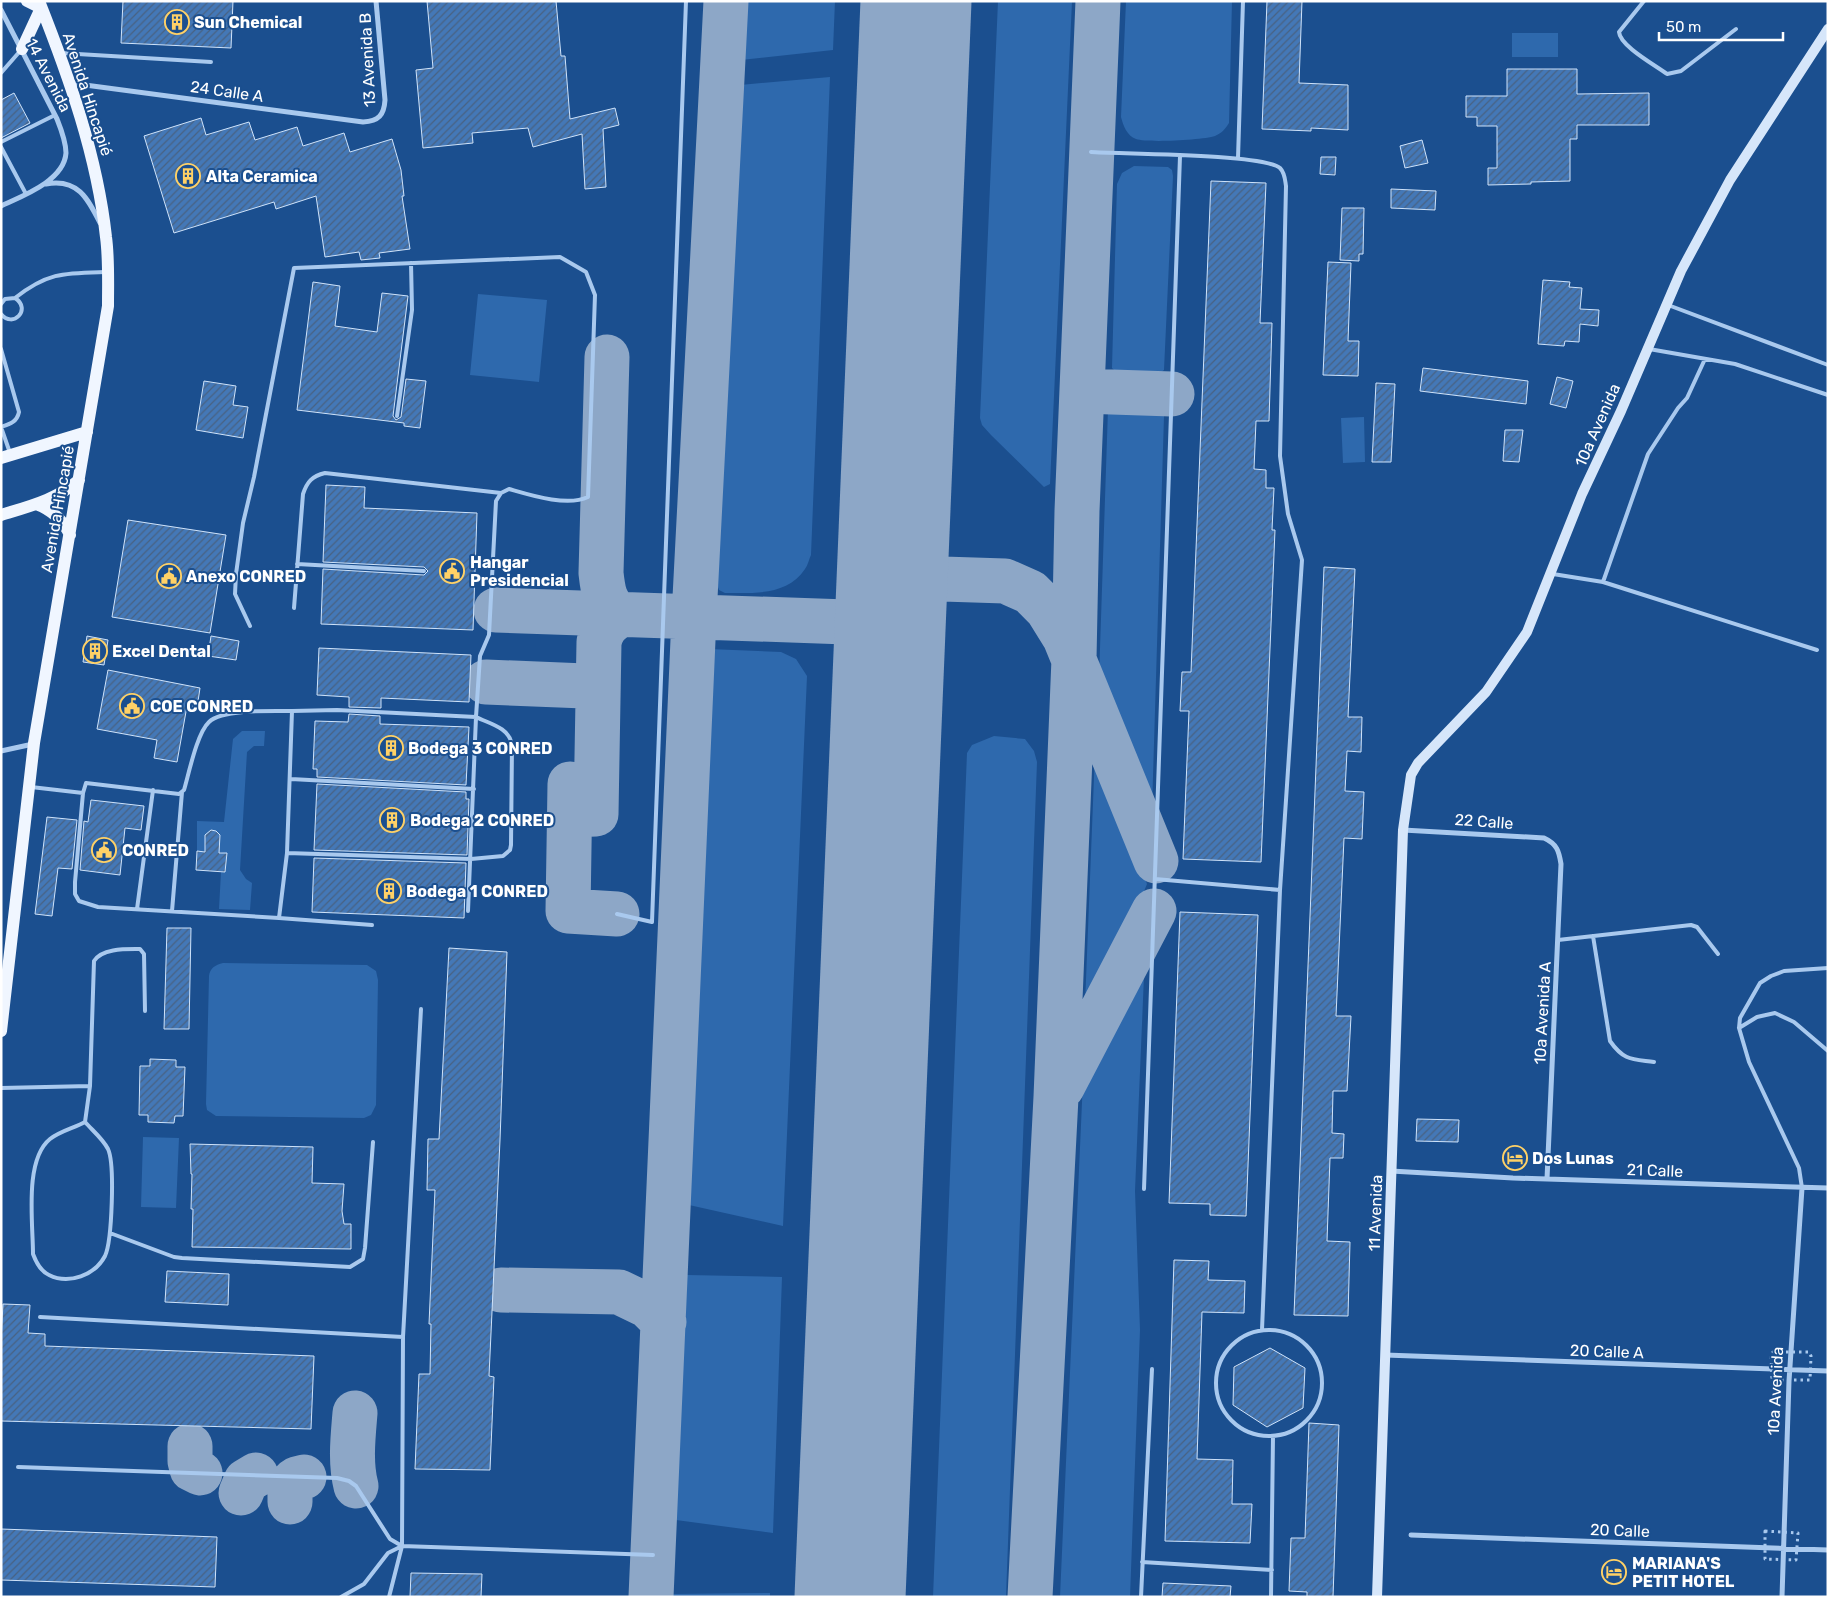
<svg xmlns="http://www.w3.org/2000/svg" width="1829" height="1598" font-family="Rubik,sans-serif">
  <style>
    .green { fill: #2e69ad }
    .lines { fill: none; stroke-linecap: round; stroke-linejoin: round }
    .taxiway { stroke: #8da7c7; stroke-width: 45 }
    .runway { stroke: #8da7c7; stroke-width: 111 }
    .building { fill: url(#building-hatch); stroke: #cfe3fa }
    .path { stroke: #a9c9ee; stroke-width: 3; stroke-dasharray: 2.5 4; stroke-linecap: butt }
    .service { stroke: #a9c9ee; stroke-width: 4 }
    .minor { stroke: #a9c9ee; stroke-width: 5 }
    .secondary { stroke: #d6e6fa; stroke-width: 10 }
    .primary { stroke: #f0f6ff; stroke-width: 12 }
    .labels { text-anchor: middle; stroke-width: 4; stroke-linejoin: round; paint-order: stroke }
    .poi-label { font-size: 16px; font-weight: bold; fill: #fff; stroke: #1b4f8f; text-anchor: start }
    .street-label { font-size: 16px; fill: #fff; stroke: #1b4f8f }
  </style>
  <defs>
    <pattern id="building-hatch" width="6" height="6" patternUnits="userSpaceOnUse" patternTransform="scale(1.25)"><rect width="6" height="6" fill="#4478b7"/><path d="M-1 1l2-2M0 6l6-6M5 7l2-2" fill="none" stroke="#486282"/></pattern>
  </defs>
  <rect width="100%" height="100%" fill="#1b4f8f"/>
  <path class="green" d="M743 1H835L833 50 741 60Z
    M998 1H1072L1050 484 1044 487 991 435 982 425 980 418Z
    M1126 1H1232L1229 123C1225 129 1222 133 1215 136 1203 140 1147 143 1136 139 1127 136 1123 125 1121 117Z
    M1512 33H1558V57H1512Z
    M830 77 811 555C809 559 808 565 805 569 787 596 753 593 725 593L719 590 716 582 740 85Z
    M1134 166 1168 167 1172 170 1173 176 1164 370 1153 378 1120 376 1112 368 1117 184 1122 173Z
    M478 294 547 300 539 382 470 375Z
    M1116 403 1153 404 1164 416 1152 809 1150 812 1146 810 1099 678 1108 409Z
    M1364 417 1365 462 1343 463 1341 418Z
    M709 649 781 652 796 659 807 676 783 1226 689 1205Z
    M242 731H265L264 746H254L247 752 240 870 246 879 252 883 250 910 219 909 221 872H225L227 853 197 851V821L224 822 233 739Z
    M994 736 1025 739 1034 751 1037 762 1006 1597H933L967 753 972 745Z
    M1098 750 1101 751 1102 755 1147 884 1097 1005 1094 1010 1089 1011 1086 1009 1085 1005 1095 752Z
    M1145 952 1135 1191 1140 1330 1130 1597H1060L1083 1080 1086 1066Z
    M223 963 367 965 376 971 378 980 376 1105 371 1115 364 1118 216 1116 207 1110 206 1104 209 976C210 968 215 965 223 963Z
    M143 1137 179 1138 176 1208 141 1207Z
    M687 1275 782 1277 773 1533 676 1520Z
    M770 1593V1597H671V1594Z"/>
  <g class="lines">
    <path class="taxiway" d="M1082 391 1172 394
      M894 550C911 568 918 574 943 579
      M496 610 847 622 872 632 890 646
      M847 622 873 612 906 591 927 583 943 579 1005 581 1030 592 1047 609 1065 638 1156 861
      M486 682 585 686 591 689 598 698
      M570 784 568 911 617 914
      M570 815 596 814 599 642C602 628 608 623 619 615 604 602 603 591 601 573L607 357
      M1062 1087 1154 911
      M501 1290 619 1292 648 1306 664 1322
      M355 1413C353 1437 350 1463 356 1486
      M190 1446V1461L192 1469 200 1473
      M241 1493 246 1481 256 1475
      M290 1502V1485L296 1479 304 1477
      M651 1597 694 617 726 1
      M1030 1597 1056 1097 1074 659 1077 511 1098 1"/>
    <path class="runway" d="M850 1597 916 1"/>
  </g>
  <path class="building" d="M123 1H233L231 48 121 43Z
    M427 1H556L561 56H565L570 119 615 108 619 125 603 129 606 187 585 189 582 134 533 147 528 128 472 133 473 143 423 148 416 70 433 68Z
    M1267 1H1302L1299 83 1348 85V130L1311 128V131L1262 129Z
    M1507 69H1577V94L1649 93V125H1577V139H1570V181L1531 182V184L1488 185V168H1497V126H1477V117H1466V96H1507Z
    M14 93 30 123 1 138V100Z
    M201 118 206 135 249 122 255 140 297 127 303 146 344 133 350 152 392 139 401 170 404 196H402L410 249 379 253 380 258 361 260 359 252 325 257 316 196 276 209 274 202 174 233 144 136Z
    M1422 140 1428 163 1405 168 1400 146Z
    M1321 157H1336L1335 175 1320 174Z
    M1211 181 1266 183 1260 323H1272L1269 421H1256L1254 469 1266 470V488H1274L1272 530H1275L1261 862 1183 859 1189 711H1180L1182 672H1191Z
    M1391 189 1436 191 1435 210 1391 208Z
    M1342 208H1364L1363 254H1359V261L1340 260Z
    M1328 262 1351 263 1348 341H1359L1358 376 1323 375Z
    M1543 280 1570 282 1569 287 1582 288 1580 309 1599 310 1598 326 1580 324 1579 342 1565 341 1564 346 1538 344Z
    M313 282 340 286 335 326 377 332 382 293 408 296 393 416 396 420 401 417 406 379 426 381 420 428 404 426V423L297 410Z
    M1423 368 1528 381 1526 404 1420 391Z
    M1557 377 1573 381 1566 408 1550 404Z
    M204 381 236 386 233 405 248 407 243 438 196 430Z
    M1376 383 1395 384 1391 462H1372Z
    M1505 430H1523L1519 462 1503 461Z
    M326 485 365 487 364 508 477 513 473 630 321 624 323 569 424 575 428 571 424 567 323 562Z
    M128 520 226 535 210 633 112 617Z
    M1324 567 1355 569 1348 717H1362L1361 752 1347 751 1345 791 1364 792 1362 839 1344 838 1336 1016H1351L1347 1091H1333L1332 1133 1344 1134 1343 1158H1330L1327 1241 1350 1242 1348 1316 1294 1315Z
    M87 636 108 640 104 665 83 662Z
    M211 636 239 641 236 660 208 656Z
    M319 648 471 655 469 702 381 698V708L349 707V697L317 695Z
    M108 670 200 688 197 708 187 706 177 762 154 758 157 740 97 729Z
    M349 714 380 716V724L469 727 466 785 317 777V769H313L315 721 348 722Z
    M317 784 466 792V799H469L467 855 314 850Z
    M91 800 144 806 141 830 125 828 120 875 80 870 84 821 88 822Z
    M47 817 77 820 72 869 58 868 52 916 35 914Z
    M211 830 216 831 220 835 219 853H227L225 872 196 870 197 851 205 852V835Z
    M314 858 466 863 464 918 312 912Z
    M1180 912 1258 915 1246 1216 1210 1215V1204L1169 1203Z
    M167 928H191L189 1029H164Z
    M449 948 507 952 500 1140 489 1376 494 1377 490 1470 415 1469 419 1374H430L431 1324H429L435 1190H427L428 1139H439Z
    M150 1059 176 1060V1067H185L183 1116H175L174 1123 148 1122V1115H139L140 1066H150Z
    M1417 1119 1459 1120 1458 1142 1416 1141Z
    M190 1144 313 1147 312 1183 344 1184 342 1211 344 1224H351V1249L192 1247 193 1209H191L192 1174H191Z
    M1174 1260 1209 1261 1208 1280 1245 1281 1244 1313 1202 1312 1197 1459 1233 1460 1232 1504H1252L1250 1543 1165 1541Z
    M167 1271 229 1274 228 1305 165 1302Z
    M3 1304 30 1305 28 1333 45 1334V1346L314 1356 311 1429 1 1421V1340Z
    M1270 1348 1305 1368 1303 1408 1267 1427 1233 1405 1234 1367Z
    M1309 1423 1339 1425 1333 1597H1307V1592L1289 1591 1291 1538H1305Z
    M1 1529 217 1537 215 1587 1 1580Z
    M411 1573 482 1574 481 1597H410Z
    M1163 1583 1231 1586 1230 1597H1162Z"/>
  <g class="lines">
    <path class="path" d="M1773 1352H1809L1811 1356 1810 1380H1772L1771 1355Z
      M1765 1531 1798 1533 1796 1560 1765 1559Z"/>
    <path class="service" d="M1644 1 1619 32C1620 46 1655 65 1667 74L1681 71 1736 29
      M61 53 211 62
      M1 73 21 50
      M1 142 55 115
      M1 147 26 194
      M1091 152C1121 154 1263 154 1280 168 1285 173 1285 180 1286 186L1280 456 1288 514 1302 560 1280 890 1262 1330
      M1238 158 1243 1
      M15 298C48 272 65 273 105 272
      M1 304 5 299 15 298C32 309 13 329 1 314
      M1668 305 1828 365
      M1 349 19 412C17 422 10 424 1 427
      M1649 349 1735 364 1828 395
      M397 416 412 310 411 263
      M1 427 10 453
      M297 564 424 571
      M1553 574 1603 582 1817 650
      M1603 582 1648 454 1678 408 1687 398 1705 359
      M294 608 303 494C307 482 312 476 325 473L501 493
      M250 626 235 594 236 574 243 523 254 477 294 268 560 257 586 272 595 295 588 497C567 507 530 495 509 489L501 493 496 501 489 635 480 656 476 717C490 724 508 727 512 744L511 845 510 850 503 856 471 859 287 853
      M292 711 287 853 279 918 98 907 79 901 75 894V882L83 793 86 783 179 794 184 790C189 773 197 733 209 722 222 709 274 711 292 711Z
      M292 711 337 710 476 717 468 911
      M291 779 474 789
      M31 787 83 793
      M1155 879 1280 890
      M137 909 153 790
      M172 911 182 792
      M617 914 652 922 686 1
      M279 918 372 925
      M1593 936 1610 1041C1624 1061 1632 1059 1654 1062
      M1558 940 1691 925 1697 927 1718 954
      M1739 1028 1757 1017 1775 1013 1794 1022 1828 1051
      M1 1088 90 1086 94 961C102 948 126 949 140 949L144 954 145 1011
      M85 1122C74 1128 60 1131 50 1139 24 1160 33 1223 33 1254 36 1262 40 1271 49 1275 69 1285 95 1275 105 1256 112 1241 115 1164 108 1149 103 1139 92 1130 85 1122L90 1086
      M1802 1188 1799 1168 1749 1062 1739 1028 1740 1018 1760 983 1771 976 1784 971 1828 968
      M1144 1189 1180 156
      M110 1233 174 1257 182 1258 350 1267 363 1259 365 1248 373 1142
      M40 1317 403 1337
      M1216 1383a53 53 0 1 1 106 0a53 53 0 1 1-106 0Z
      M18 1467 337 1478 349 1481 356 1486 390 1539 402 1546 653 1555
      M1142 1562 1272 1570
      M341 1597 364 1584 388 1553 402 1546
      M389 1597 402 1546 403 1337 421 1009
      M1141 1597 1152 1369
      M1271 1597 1273 1436"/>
    <path class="minor" d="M1 10 57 119C61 129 66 142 66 153 64 181 22 196 1 206
      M70 83 363 122C379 121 384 115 385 100L376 1
      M46 184C78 178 88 199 100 223
      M1 751 33 744
      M1403 830 1544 838C1557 844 1559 851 1561 864L1547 1179
      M1391 1171 1513 1178 1828 1188
      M1385 1355 1828 1371
      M1411 1535 1828 1550
      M1782 1597 1789 1381 1802 1188"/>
    <path class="secondary" d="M1377 1597 1403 830 1411 775 1418 763 1486 692 1527 632 1582 494 1621 411 1681 271 1730 180 1828 29"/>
    <path class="primary" d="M27 1 41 8
      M22 49 41 8
      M1 458 87 432
      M36 504C52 510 63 520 70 535
      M1 515C30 506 56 500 79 480
      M1 1031 34 743 108 306C108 283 109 259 106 237 97 155 69 77 39 1"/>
  </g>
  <defs>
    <symbol id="building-ring" viewBox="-11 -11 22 22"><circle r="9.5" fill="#1b4f8f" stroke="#ffd166" stroke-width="1.5"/><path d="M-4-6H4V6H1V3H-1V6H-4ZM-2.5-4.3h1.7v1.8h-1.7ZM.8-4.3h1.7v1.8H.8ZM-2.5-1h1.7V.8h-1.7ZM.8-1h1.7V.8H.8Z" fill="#ffd166"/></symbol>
    <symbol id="civic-ring" viewBox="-11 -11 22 22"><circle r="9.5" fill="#1b4f8f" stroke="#ffd166" stroke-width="1.5"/><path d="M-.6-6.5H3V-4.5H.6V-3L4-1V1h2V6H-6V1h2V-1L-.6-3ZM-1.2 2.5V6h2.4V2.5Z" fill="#ffd166"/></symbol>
    <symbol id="hotel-ring" viewBox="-11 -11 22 22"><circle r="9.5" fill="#1b4f8f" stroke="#ffd166" stroke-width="1.5"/><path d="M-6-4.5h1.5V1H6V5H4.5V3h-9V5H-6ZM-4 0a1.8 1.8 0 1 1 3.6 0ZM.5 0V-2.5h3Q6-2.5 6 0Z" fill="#ffd166"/></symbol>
  </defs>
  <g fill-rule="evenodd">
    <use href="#building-ring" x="163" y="8" width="28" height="28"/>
    <use href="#building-ring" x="174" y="162" width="28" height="28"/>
    <use href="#civic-ring" x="438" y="557" width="28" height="28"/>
    <use href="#civic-ring" x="155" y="562" width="28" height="28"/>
    <use href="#building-ring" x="81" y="637" width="28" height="28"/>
    <use href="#civic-ring" x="118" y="692" width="28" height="28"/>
    <use href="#building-ring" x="377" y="734" width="28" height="28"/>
    <use href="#building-ring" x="378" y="806" width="28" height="28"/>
    <use href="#civic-ring" x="90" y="836" width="28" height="28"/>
    <use href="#building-ring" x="375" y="877" width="28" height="28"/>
    <use href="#hotel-ring" x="1501" y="1144" width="28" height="28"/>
    <use href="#hotel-ring" x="1600" y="1558" width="28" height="28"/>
  </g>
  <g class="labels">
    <g class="poi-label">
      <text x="194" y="28">Sun Chemical</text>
      <text x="206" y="182">Alta Ceramica</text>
      <text x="470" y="568">Hangar<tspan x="470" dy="18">Presidencial</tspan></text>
      <text x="186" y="582">Anexo CONRED</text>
      <text x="112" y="657">Excel Dental</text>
      <text x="150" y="712">COE CONRED</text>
      <text x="408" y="754">Bodega 3 CONRED</text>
      <text x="410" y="826">Bodega 2 CONRED</text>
      <text x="122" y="856">CONRED</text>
      <text x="406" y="897">Bodega 1 CONRED</text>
      <text x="1532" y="1164">Dos Lunas</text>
      <text x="1632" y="1569">MARIANA'S<tspan x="1632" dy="18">PETIT HOTEL</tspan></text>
    </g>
    <g class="street-label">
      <text transform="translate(367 60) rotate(-93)" y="6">13 Avenida B</text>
      <text transform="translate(49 75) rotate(63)" y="6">14 Avenida</text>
      <text transform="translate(227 91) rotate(8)" y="6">24 Calle A</text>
      <text transform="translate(88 94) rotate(72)" y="6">Avenida Hincapié</text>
      <text transform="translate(1597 425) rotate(-66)" y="6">10a Avenida</text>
      <text transform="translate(57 509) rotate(-80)" y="6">Avenida Hincapié</text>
      <text transform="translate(1484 821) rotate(4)" y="6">22 Calle</text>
      <text transform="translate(1542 1013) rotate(-87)" y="6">10a Avenida A</text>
      <text transform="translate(1655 1170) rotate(2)" y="6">21 Calle</text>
      <text transform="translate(1375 1213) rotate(-88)" y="6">11 Avenida</text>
      <text transform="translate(1607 1351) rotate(2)" y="6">20 Calle A</text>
      <text transform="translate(1775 1391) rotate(-87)" y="6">10a Avenida</text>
      <text transform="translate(1620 1530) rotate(2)" y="6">20 Calle</text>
    </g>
  </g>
  <rect width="1829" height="1598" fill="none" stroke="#ffffff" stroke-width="5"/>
  <path d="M1659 32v8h124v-8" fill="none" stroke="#ffffff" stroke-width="2.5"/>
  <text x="1666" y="32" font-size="15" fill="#ffffff" stroke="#1b4f8f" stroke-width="4" paint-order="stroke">50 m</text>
</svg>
